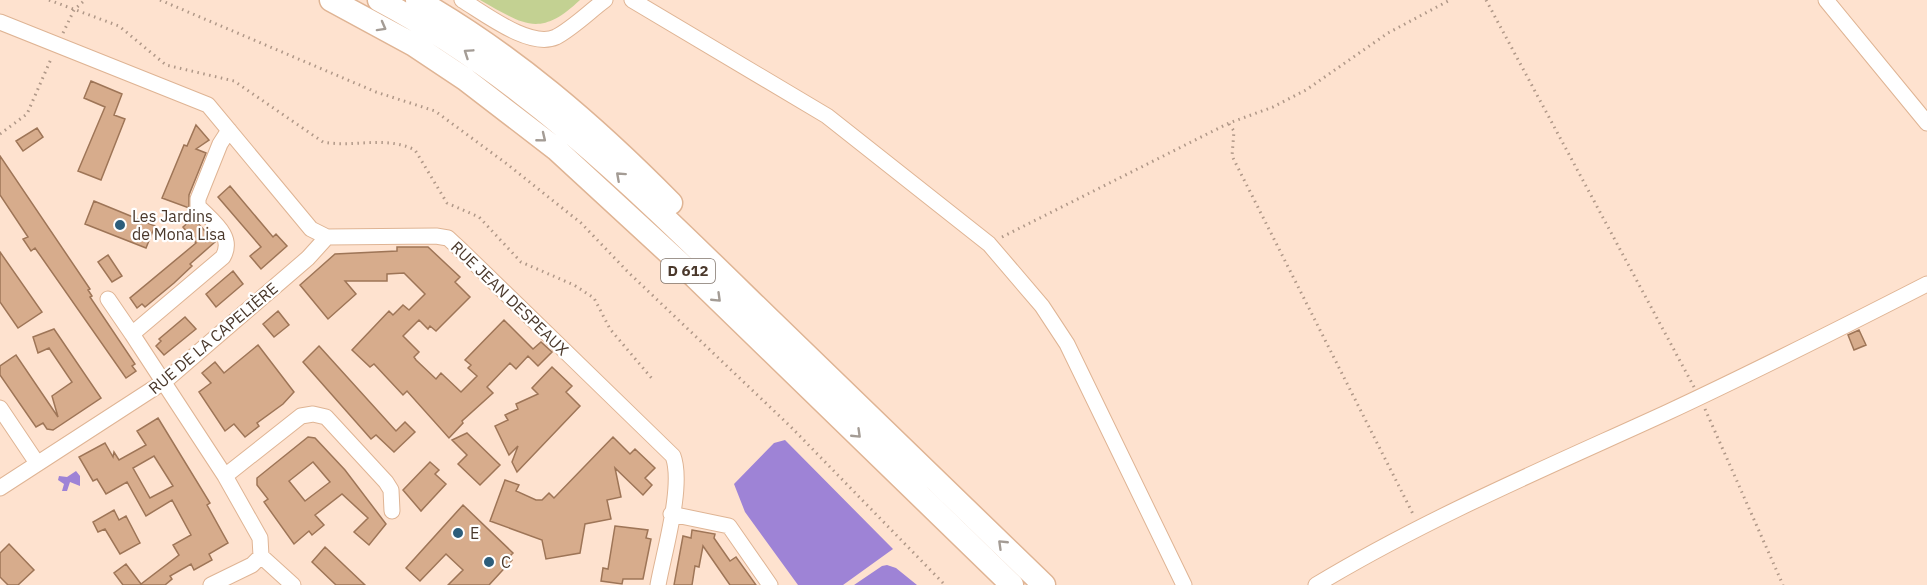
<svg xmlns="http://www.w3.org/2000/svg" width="1927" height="585" font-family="'IBM Plex Sans',sans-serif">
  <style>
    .green { fill: #c3d192 }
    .water { fill: #9e83d6 }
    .building { fill: #d7ac8c; stroke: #9e7557; stroke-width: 1.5; fill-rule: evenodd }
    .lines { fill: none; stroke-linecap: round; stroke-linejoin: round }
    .minor-casing { stroke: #dfb494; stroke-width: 17 }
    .highway-casing { stroke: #dfb494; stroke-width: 25 }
    .path { stroke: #b09888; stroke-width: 3; stroke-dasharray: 1.5 4.5; stroke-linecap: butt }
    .minor { stroke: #fff; stroke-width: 15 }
    .highway { stroke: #fff; stroke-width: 22 }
    .oneway { stroke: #a49c95 }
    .poi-dot { fill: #2c5d7b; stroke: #fff; stroke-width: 2 }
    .labels { text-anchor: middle; stroke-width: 4.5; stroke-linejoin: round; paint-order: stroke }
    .shield { fill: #fff; stroke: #80746b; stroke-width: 1.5 }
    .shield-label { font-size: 15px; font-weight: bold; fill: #4a382b }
    .poi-label { font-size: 16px; fill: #4a382b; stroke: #fff; text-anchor: start }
    .street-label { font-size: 16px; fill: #4a382b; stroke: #fff }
  </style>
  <rect width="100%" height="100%" fill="#fee2cf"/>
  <path class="green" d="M480 0H580C539 39 523 24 480 0Z"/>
  <path class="water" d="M785 440 893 549 843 585H798L745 512 734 484 774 443Z
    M76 471 80 476V486L70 482 67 491H62L64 484 58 480 59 476 67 477Z
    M887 565 896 568 917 585H854L882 566Z"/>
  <path class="building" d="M91 81 122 94 114 115 125 119 101 180 78 171 105 107 84 98Z
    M196 125 209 140 196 149 206 153 189 195V208L162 198 184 145 187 146Z
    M37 128 43 137 23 151 16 141Z
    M0 156 90 289 88 290 92 296 90 297 135 364 132 366 136 371 126 378 35 248 31 251 23 239 28 237 0 195Z
    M230 186 273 237 276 234 287 246 261 269 250 256 261 247 218 197Z
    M94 201 155 226 146 248 85 224Z
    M193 218 215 242 190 264 192 266 174 283 145 307 142 304 137 308 130 298 196 243 183 227Z
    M397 247H428L460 277 455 282 470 297 436 331 430 326 428 329 419 320 403 336 419 352 414 357 416 360 436 379 441 373 461 392 477 376 468 368 471 365 465 360 504 320 533 349 541 342 552 352 538 366 528 356 516 369 510 363 487 387 493 393 462 421 463 423 449 438 407 391 403 395 374 364 370 367 352 350 389 311 393 315 403 305 409 310 425 294 404 273 387 274V281H345L356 294 328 319 300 285 335 254 397 251Z
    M0 252 42 312 18 328 0 302Z
    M108 255 122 276 112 282 98 262Z
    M233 271 243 284 216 307 206 294Z
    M278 311 289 325 274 337 263 324Z
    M185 317 196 329 164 355 156 346 161 341 159 339Z
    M54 329 101 398 53 430 47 429 43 423 36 427 0 375V366L16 355 58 417 52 396 72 382 49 348 38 353 33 337Z
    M1859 330 1866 345 1854 350 1848 335Z
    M258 345 294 392 283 404 257 423 259 426 245 437 234 424 225 431 199 392 211 383 202 373 215 362 224 373Z
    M319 346 396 431 405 422 415 432 394 452 376 435 371 439 303 362Z
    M552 367 572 386 566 392 580 406 517 472 512 462 518 446 509 455 495 426 508 420 505 415 518 409 516 404 538 394 532 388Z
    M158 418 210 503 207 505 228 543 209 554 212 560 194 570 191 564 170 576 172 579 165 585H123L114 573 126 564 141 584 179 555 173 545 191 535 172 500 146 516 127 482 106 494 97 479 93 481 79 457 105 443 113 457 114 452 119 460 146 445 137 431ZM154 456 173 486 150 498 133 468Z
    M467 433 500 465 480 485 458 464 467 455 452 440Z
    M308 437 315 438 345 470 386 524 369 545 354 532 368 518 342 494 315 515 324 525 312 535 309 531 294 544 264 502 268 499 257 485V478ZM313 462 330 482 305 501 289 481Z
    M613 437 630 454 635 449 655 468 645 478 652 485 643 495 615 468 621 497 607 500 611 519 585 524 580 553 546 559 542 540 490 521 505 480 519 485 516 491 536 500H542L549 493 554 498Z
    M430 462 439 470 435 474 446 484 421 511 403 490Z
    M463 505 513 553 509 557 512 560 489 585H448L463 570 446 554 420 581 406 568Z
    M114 510 119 520 126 516 140 543 120 554 105 529 98 532 93 522Z
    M615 526 648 530 646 538 651 539 643 579H623L622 584 601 581 603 568 608 569Z
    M692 530 715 534 714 538 730 561 736 557 756 585H730L703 546 699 567 695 566 692 585H674L683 536 691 538Z
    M9 544 34 570 18 585H8L0 577V553Z
    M325 547 365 585H336L312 562Z"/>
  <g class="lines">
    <defs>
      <path id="minor" d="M462 0C484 13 530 49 556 37 573 28 590 11 605 0
        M632 0 827 116 989 244 1042 306 1067 344 1184 585
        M1826 0 1927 123
        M0 22 208 105 311 229 327 237 436 236 448 238 462 251 673 456C684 485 664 552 658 585
        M229 130 220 144 198 199V206C212 221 235 236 223 257L132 334 225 476 260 538 261 556
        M108 299 132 334
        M0 408 37 463
        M225 476 301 416 313 414 326 417 386 482 391 490 392 511
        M0 488 165 381 308 258 327 237
        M671 514 729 526 770 585
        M261 556 293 585
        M211 585 252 565 261 556
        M1316 585C1427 518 1548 467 1666 413 1754 372 1841 328 1927 284"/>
      <path id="highway" d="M331 0 414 45 465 79 556 149 695 277 1012 585
        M379 0C526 78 643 196 761 311 855 403 950 494 1044 585
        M417 0C512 54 594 125 671 203"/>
    </defs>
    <use href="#minor" class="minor-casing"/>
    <use href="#highway" class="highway-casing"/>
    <path class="path" d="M49 0 119 26 166 65 234 81 323 142C354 148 385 135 415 150L447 203 479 217 521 262 574 285 594 298 610 329 654 381
      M160 0 376 92 435 111 507 164 581 223 628 272 791 427 945 585
      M1486 0 1694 387
      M63 33 74 10 85 0
      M1229 124 1234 131 1232 156 1414 516
      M0 134 27 114 51 59
      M1002 237 1229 123 1273 107 1306 90 1388 33 1450 0
      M1705 409 1783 585"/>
    <use href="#minor" class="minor"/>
    <use href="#highway" class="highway"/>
  </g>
  <defs><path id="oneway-chevron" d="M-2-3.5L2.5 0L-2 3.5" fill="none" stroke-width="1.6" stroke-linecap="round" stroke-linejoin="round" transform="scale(1.5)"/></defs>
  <g class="oneway">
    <use href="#oneway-chevron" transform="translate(382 27) rotate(29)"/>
    <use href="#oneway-chevron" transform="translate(468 53) rotate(-146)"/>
    <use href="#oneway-chevron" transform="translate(542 138) rotate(39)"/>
    <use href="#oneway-chevron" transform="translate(620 176) rotate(-138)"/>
    <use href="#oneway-chevron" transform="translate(717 298) rotate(44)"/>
    <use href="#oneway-chevron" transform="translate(857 434) rotate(44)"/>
    <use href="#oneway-chevron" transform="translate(1002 544) rotate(-136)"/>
  </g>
  <g class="poi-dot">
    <circle cx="120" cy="225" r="6"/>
    <circle cx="458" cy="533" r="6"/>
    <circle cx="489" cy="562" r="6"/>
  </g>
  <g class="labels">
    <rect class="shield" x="661" y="259" width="54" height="24" rx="4.5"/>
    <g class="shield-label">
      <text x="688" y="276">D 612</text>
    </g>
    <g class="poi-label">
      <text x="132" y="222">Les Jardins<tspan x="132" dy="18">de Mona Lisa</tspan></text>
      <text x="470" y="539">E</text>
      <text x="501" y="568">C</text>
    </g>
    <g class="street-label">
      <text transform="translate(510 298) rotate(44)" y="6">RUE JEAN DESPEAUX</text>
      <text transform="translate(213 338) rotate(-40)" y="6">RUE DE LA CAPELIÈRE</text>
    </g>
  </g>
</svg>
